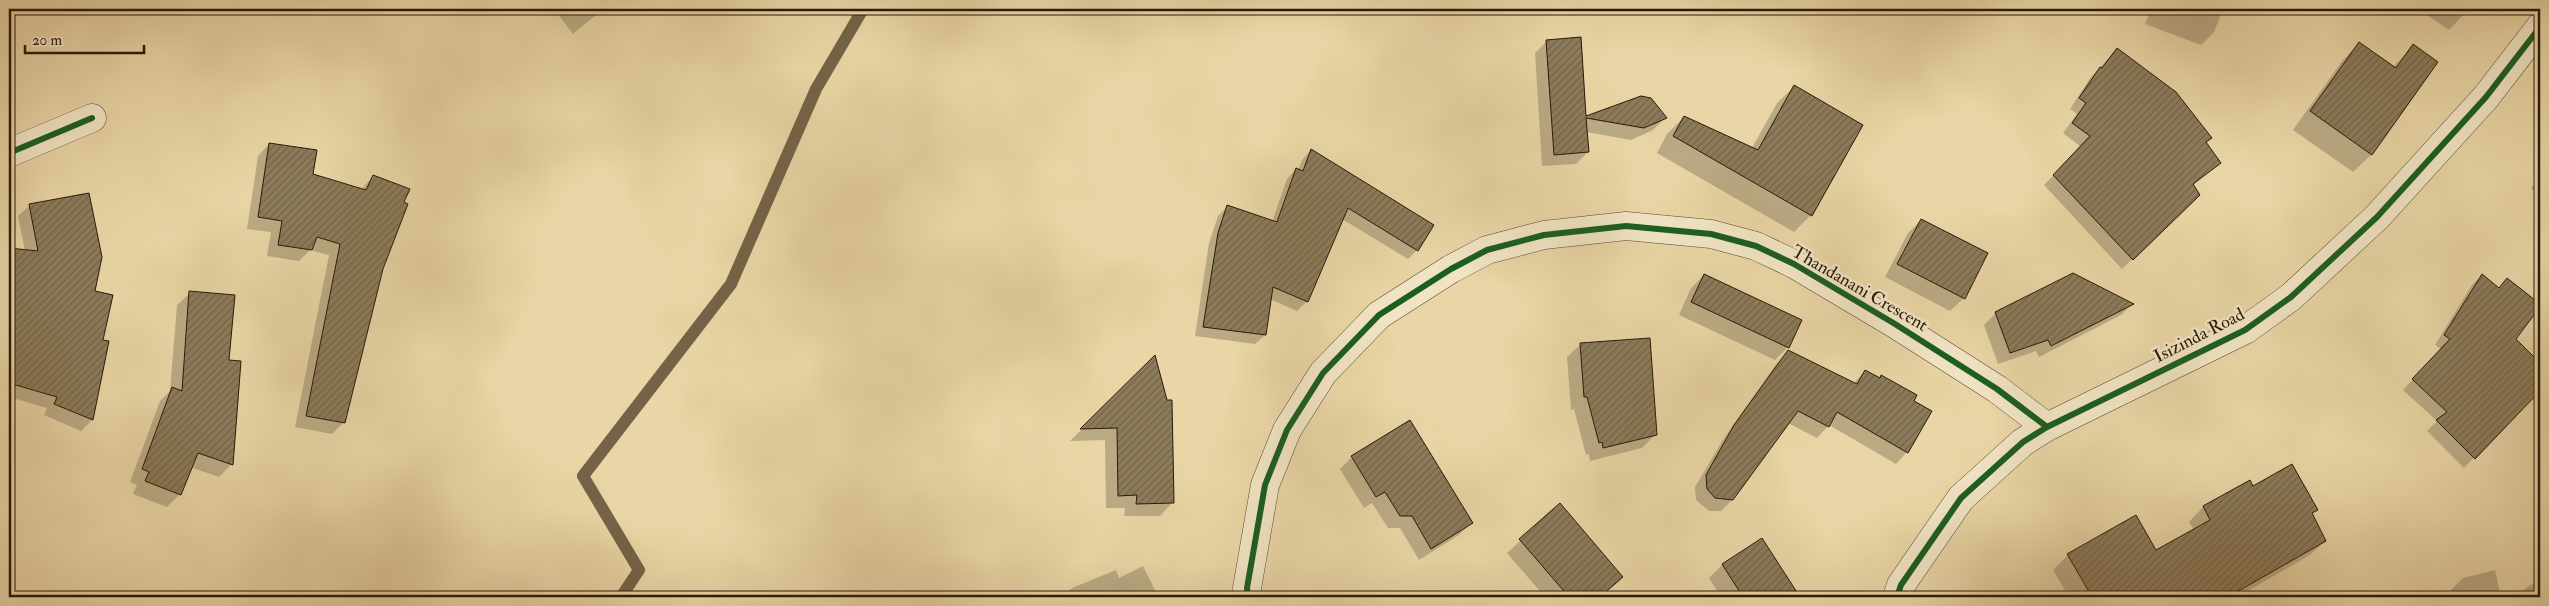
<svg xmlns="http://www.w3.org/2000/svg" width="2549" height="606" font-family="'IM FELL Double Pica',serif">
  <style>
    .shadow { fill: #0003 }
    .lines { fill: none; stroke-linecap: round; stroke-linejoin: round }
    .stream { stroke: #746347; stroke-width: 12 }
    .building { fill: url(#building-hatch); stroke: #281909 }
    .street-casing { stroke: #584830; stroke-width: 29 }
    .street { stroke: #f1e4c4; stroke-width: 28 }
    .cycleway-casing { stroke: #f1e4c4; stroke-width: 9 }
    .cycleway { stroke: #1b5e20; stroke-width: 6 }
    .labels { text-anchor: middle; stroke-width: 5; stroke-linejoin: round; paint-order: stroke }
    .street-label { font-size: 18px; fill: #281909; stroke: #f1e4c4 }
  </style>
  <defs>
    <pattern id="building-hatch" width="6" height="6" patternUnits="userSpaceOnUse" patternTransform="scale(1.25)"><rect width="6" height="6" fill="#8c7b5a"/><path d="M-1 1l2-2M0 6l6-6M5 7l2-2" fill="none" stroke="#726449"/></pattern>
  </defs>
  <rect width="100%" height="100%" fill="#e9d5a5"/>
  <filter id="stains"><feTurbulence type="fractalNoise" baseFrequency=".004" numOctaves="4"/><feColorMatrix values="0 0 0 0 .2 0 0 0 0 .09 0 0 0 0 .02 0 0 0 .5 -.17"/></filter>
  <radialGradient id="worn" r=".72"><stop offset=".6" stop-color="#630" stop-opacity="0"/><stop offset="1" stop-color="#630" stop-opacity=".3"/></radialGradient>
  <path class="shadow" d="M554 9H603L573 34Z
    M2151 9H2223L2214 32 2201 45 2145 24Z
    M2418 9H2469L2449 30Z
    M1547 41 1585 117 1665 118 1653 130 1631 140 1586 132 1588 152 1576 164 1542 166 1535 53Z
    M2359 43 2393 67 2413 46 2437 63 2371 155 2353 172 2293 130 2342 61Z
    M2117 49 2205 143 2220 163 2192 186 2188 205 2122 269 2044 185 2081 147 2063 133 2077 114 2070 109 2090 78Z
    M1794 87 1811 215 1794 232 1657 153 1667 134 1684 117 1752 148 1777 103Z
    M269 144 312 175 361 190 373 176 381 268 344 422 332 434 295 427 329 255 310 250 299 261 267 256 271 232 247 229 258 156Z
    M1311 150 1417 250 1408 259 1342 219 1307 301 1297 311 1270 299 1265 335 1255 344 1195 336 1209 243 1218 216 1228 206 1272 222 1287 179 1296 169 1298 170 1302 160Z
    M2540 178V182L2534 186 2535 188 2540 186 2532 190 2531 188Z
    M30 205 94 292 102 341 108 342 92 420 81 431 44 415 47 408 9 397V249L25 251 18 216Z
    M1921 220 1964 298 1950 311 1885 277 1908 233Z
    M1704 275 1788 347 1775 360 1679 315 1691 288Z
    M2482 275 2498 289 2507 280 2540 305 2514 339 2540 364V389L2464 468 2427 431 2437 421 2403 390 2441 349 2435 345 2472 285Z
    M190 293 228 362H240L231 465 219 477 190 467 180 494 167 507 133 494 137 485 130 482 160 401 170 391 177 305Z
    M2132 304 2121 315 2039 357 2036 351 1998 364 1984 325 1996 313Z
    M1581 344 1655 435 1642 448 1590 461 1589 454 1586 455 1574 409 1571 410 1567 357Z
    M1788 352 1853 384 1865 371 1912 401 1907 452 1896 464 1829 425 1817 438 1788 423 1732 500 1721 511H1709L1696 500 1695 487 1724 438 1777 363Z
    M1155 357 1172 503 1160 516H1124L1125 508H1106L1105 440 1070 441Z
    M1352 457 1471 523 1459 535 1419 560 1400 528H1388L1372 503 1364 508 1340 469Z
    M2249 482 2253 488 2316 510 2311 514 2325 541 2310 555 2241 595 2243 585 2218 597H2069L2053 570 2068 555 2156 552 2194 530 2189 522 2203 507Z
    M1560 505 1621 577 1600 597H1545L1507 553Z
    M1762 540 1796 592 1790 597H1721L1709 578 1722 565Z
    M1143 566 1157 594 1154 597H1062L1072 588 1116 570 1119 578Z
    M2495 570 2501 597H2453L2451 590 2463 578Z
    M2540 579V597H2513Z"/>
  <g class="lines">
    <path class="stream" d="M621 597 639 570 583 476 731 284 816 89 863 9"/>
  </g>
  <path class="building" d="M1581 37 1586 116 1641 96 1651 98 1667 118 1644 128 1586 118 1589 152 1554 155 1546 40Z
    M2359 42 2396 68 2413 44 2438 62 2372 155 2310 111Z
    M2117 48 2176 92 2212 138 2206 142 2221 163 2193 184 2200 195 2133 260 2053 175 2090 136 2072 123 2086 103 2079 98 2100 67 2102 68Z
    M1794 85 1863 125 1812 216 1673 136 1684 116 1758 150Z
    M269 143 317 150 313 174 366 190 373 175 410 189 404 202 408 204 383 269 345 423 306 416 340 244 317 237 312 250 278 245 282 221 258 217Z
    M1311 149 1434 225 1418 251 1348 208 1308 302 1273 287 1266 335 1203 327 1218 233 1227 205 1277 222 1296 168 1303 171Z
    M89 193 102 257 95 291 113 295 103 340 109 341 93 420 54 404 57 397 9 383V248L38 251 29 204Z
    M1921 219 1988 253 1965 299 1897 264Z
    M2073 273 2134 304 2051 346 2048 340 2010 353 1995 312Z
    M1704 274 1802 320 1789 348 1691 302Z
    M2482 274 2499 288 2507 278 2540 304V307L2516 339 2540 363V391L2475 459 2436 420 2447 412 2412 379 2450 339 2444 335Z
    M189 291 235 295 229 360 241 361 233 465 198 453 181 495 145 481 149 472 142 469 172 387 182 391Z
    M1650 338 1657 435 1603 448 1602 442 1599 443 1587 397H1584L1580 343Z
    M1788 350 1857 384 1865 370 1880 378 1881 375 1917 395 1914 401 1932 411 1908 453 1837 412 1829 427 1798 411 1733 500 1715 498 1707 489 1706 475 1734 425Z
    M1155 355 1167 400H1172L1174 503 1136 504 1137 495 1118 496 1117 428 1080 429Z
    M1410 420 1473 523 1431 549 1412 516H1400L1385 492 1376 497 1351 456Z
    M2292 464 2318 510 2312 513 2326 541 2228 597H2092L2067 554 2136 515 2156 550 2210 520 2203 506 2250 480 2253 486Z
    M1560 503 1623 577 1600 597H1569L1519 539Z
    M1762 538 1800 597H1743L1722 564Z"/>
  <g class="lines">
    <defs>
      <path id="street" d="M9 153 92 118
        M1248 597 1247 588 1265 485 1287 430 1323 373 1379 315 1451 269 1487 250 1544 235 1626 226 1711 234 1756 246 1794 264 1895 324 1997 389 2047 427
        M1897 597 1901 585 1961 498 2023 442 2047 427 2245 330 2291 297 2377 217 2486 97 2540 27"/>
    </defs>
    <use href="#street" class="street-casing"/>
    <use href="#street" class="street"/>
    <defs>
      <path id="cycleway" d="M9 153 92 118
        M1248 597 1247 588 1265 485 1287 430 1323 373 1379 315 1451 269 1487 250 1544 235 1626 226 1711 234 1756 246 1794 264 1895 324 1997 389 2047 427
        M1897 597 1901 585 1961 498 2023 442 2047 427 2245 330 2291 297 2377 217 2486 97 2540 27"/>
    </defs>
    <use href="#cycleway" class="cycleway-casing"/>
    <use href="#cycleway" class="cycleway"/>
  </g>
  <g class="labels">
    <g class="street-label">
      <text transform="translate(1860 288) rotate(30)" y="6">Thandanani Crescent</text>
      <text transform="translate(2199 335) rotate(-27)" y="6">Isizinda Road</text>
    </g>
  </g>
  <rect width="2549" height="606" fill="none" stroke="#e9d5a5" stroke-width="30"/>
  <rect x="10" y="10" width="2529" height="586" fill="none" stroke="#281909" stroke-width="2.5"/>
  <rect x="15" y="15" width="2519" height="576" fill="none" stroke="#281909"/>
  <path d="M25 45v8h119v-8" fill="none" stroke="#281909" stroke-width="2.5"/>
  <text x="32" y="45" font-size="15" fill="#281909" stroke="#f1e4c4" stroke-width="4" paint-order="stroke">20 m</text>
  <rect width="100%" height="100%" filter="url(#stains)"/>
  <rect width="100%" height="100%" fill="url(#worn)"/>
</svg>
